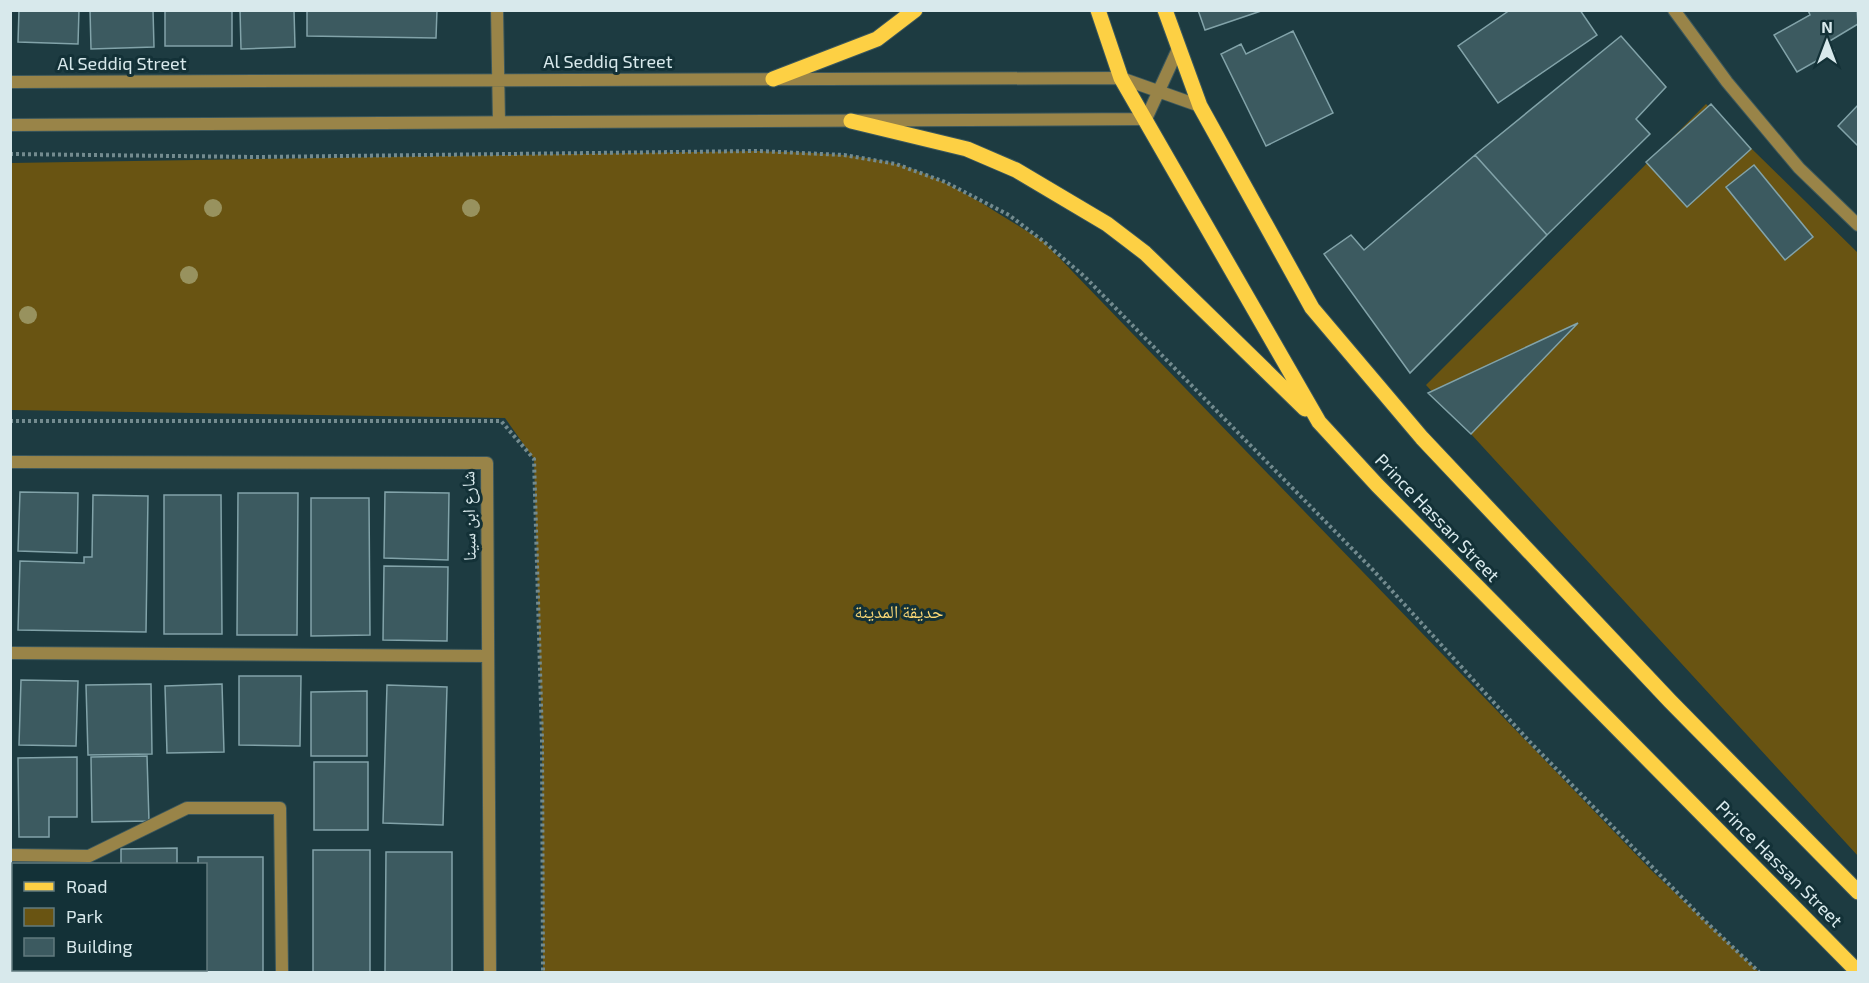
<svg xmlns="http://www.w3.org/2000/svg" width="1869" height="983" font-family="'Exo 2','Noto Naskh Arabic',sans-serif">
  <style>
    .green { fill: #695412 }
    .building { fill: #3c5a60; stroke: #82a3a9; stroke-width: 1.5 }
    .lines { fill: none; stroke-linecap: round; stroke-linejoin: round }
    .minor-casing { stroke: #3b575c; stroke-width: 14 }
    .primary-casing { stroke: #3b575c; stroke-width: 17 }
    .path { stroke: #738b8f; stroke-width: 4; stroke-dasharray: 3 3; stroke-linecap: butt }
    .minor { stroke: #998448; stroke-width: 12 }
    .primary { stroke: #fdd044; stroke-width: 15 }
    .tree { fill: #98925e }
    .labels { text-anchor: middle; stroke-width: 6; stroke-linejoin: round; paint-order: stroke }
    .street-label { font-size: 18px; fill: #d8e9ec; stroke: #133137 }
    .park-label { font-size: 18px; fill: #fcd976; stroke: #133137 }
  </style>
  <rect width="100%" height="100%" fill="#1d3b41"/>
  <path class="green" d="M1706 104 1858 253V856L1426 385Z
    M758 151C804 153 851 152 896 164 949 178 996 213 1043 241L1652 871 1759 972H543L542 740 534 459 505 418 11 410V163Z"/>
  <path class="building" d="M19 10H79L78 44 18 42Z
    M90 10H153L154 47 91 49Z
    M165 10H232V46H165Z
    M240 10H294L295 47 241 49Z
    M307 10H437L436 38 307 36Z
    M1198 10H1264L1205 30Z
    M1510 10H1580L1597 35 1498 103 1458 46Z
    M1808 10H1857L1858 24 1828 42 1834 51 1797 72 1774 35 1810 15Z
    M1293 31 1333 113 1266 146 1221 54 1241 44 1246 54Z
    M1621 36 1666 87 1636 119 1650 134 1547 235 1475 155Z
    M1711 104 1751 149 1687 207 1646 162Z
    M1858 105V146L1838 126Z
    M1475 155 1547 235 1410 373 1324 254 1351 235 1364 250Z
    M1754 165 1813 237 1785 260 1726 187Z
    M1578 323 1471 434 1428 393Z
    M20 492 78 493 77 553 18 551Z
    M385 492 449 493 448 560 384 558Z
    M238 493H298L297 635H237Z
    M93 495 148 496 146 632 18 630 20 561 84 563V557H92Z
    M164 495H221L222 634H164Z
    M311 498H369L370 635 311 636Z
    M384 566 448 567 447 641 383 640Z
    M239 676H301L300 746 239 745Z
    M21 680 78 681 76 746 19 745Z
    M151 684 152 754 88 755 86 685Z
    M222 684 224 752 167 753 165 686Z
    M387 685 447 687 443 825 383 823Z
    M367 691V756H311V692Z
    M147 756 149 821 92 822 91 757Z
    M77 757V817H49V837H19L18 758Z
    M314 762H368V830H314Z
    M177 848V864H121V849Z
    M313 850H370V972H313Z
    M386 852H452V972H385Z
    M198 857H263V972H197V970H206V864H198Z
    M122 970H178V972H122Z"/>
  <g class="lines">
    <defs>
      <path id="minor" d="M497 10 499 122
        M1674 10 1727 82 1799 168 1858 225
        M10 82 1121 78 1200 106
        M10 125 1146 119 1178 49
        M10 462 487 463 490 972
        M10 653 488 656
        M10 855 89 856 187 808H280L282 972
        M10 965H14
        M94 972V970"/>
      <path id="primary" d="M1098 10 1121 78 1319 422 1377 485 1858 972
        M1165 10 1200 106 1312 308 1422 438 1670 701 1858 892
        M773 79 877 39 915 10
        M851 121 967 149 1016 170 1107 224 1145 253 1305 409"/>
    </defs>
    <use href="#minor" class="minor-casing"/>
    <use href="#primary" class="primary-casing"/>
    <path class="path" d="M10 154 257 157 758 151 844 155 896 164 945 182 1009 215 1043 241 1085 277 1373 570 1529 741 1704 920 1759 972
      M10 421H501L534 459 542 740 543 972"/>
    <use href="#minor" class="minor"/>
    <use href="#primary" class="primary"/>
  </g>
  <g class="tree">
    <circle cx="213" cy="208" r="9"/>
    <circle cx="471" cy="208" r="9"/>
    <circle cx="189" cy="275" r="9"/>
    <circle cx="28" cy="315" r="9"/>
  </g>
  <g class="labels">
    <g class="street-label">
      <text x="608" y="68">Al Seddiq Street</text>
      <text x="122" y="70">Al Seddiq Street</text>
      <text transform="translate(469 516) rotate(-91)" y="6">شارع ابن سينا</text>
      <text transform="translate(1437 518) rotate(46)" y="6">Prince Hassan Street</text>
      <text transform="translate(1779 864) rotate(45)" y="6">Prince Hassan Street</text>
    </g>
    <g class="park-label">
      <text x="899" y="618">حديقة المدينة</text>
    </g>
  </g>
  <rect width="1869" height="983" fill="none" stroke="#d8e9ec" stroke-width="24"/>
  <rect x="12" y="863" width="195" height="108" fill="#133137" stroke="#627b7f" stroke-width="1.5"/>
  <rect x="24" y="882" width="30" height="9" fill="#fdd044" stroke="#627b7f" stroke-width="1.5"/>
  <text x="66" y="893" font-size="18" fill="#d8e9ec">Road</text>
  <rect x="24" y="908" width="30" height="18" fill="#695412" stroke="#627b7f" stroke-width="1.5"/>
  <text x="66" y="923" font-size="18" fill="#d8e9ec">Park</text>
  <rect x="24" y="938" width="30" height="18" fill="#3c5a60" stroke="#627b7f" stroke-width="1.5"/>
  <text x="66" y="953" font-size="18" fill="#d8e9ec">Building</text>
  <g transform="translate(1827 42)" stroke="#133137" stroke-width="4.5" paint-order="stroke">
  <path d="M0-4.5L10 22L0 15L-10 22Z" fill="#d8e9ec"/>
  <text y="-9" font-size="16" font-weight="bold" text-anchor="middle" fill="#d8e9ec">N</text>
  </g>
</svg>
